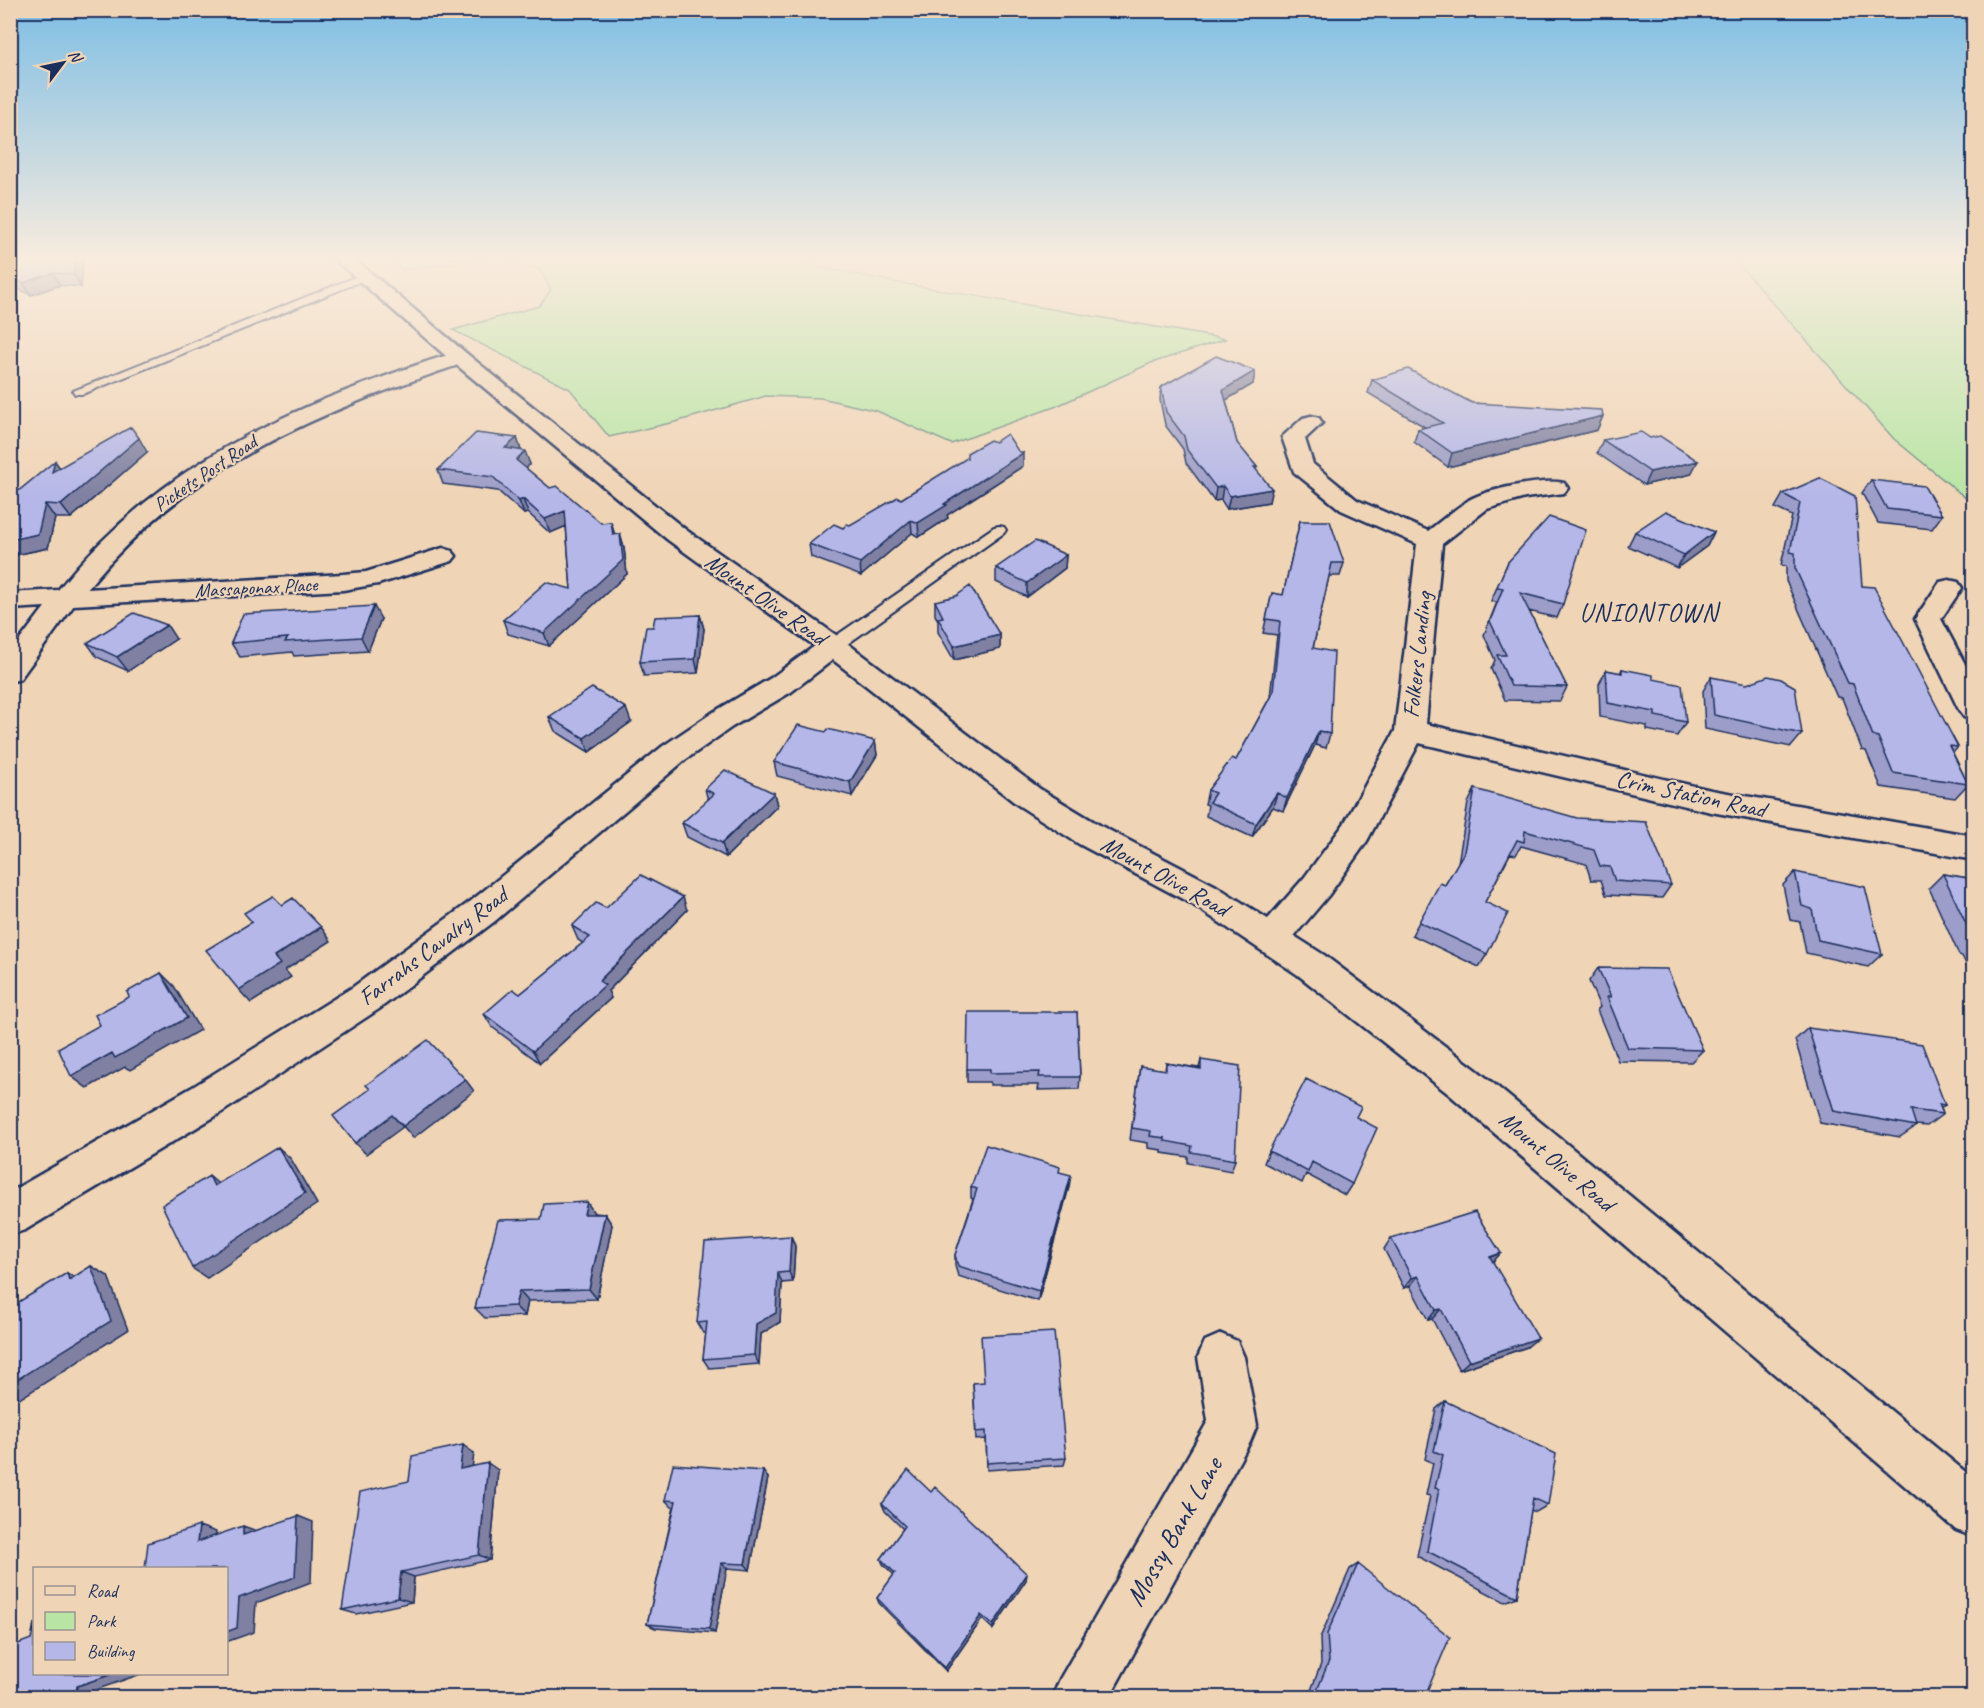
<svg xmlns="http://www.w3.org/2000/svg" width="1984" height="1708" font-family="Caveat,sans-serif">
  <style>
    .green { fill: #b8e5a4; stroke: #6a8a81; stroke-width: 1.5 }
    .lines { fill: none; stroke-linecap: round; stroke-linejoin: round }
    .lane-casing { stroke: #1b2f5e; stroke-width: 4 }
    .street-casing { stroke: #1b2f5e; stroke-width: 5 }
    .secondary-casing { stroke: #1b2f5e; stroke-width: 5 }
    .lane { fill: #f0d4b6; fill-rule: evenodd }
    .street { fill: #f0d4b6; fill-rule: evenodd }
    .secondary { fill: #f0d4b6; fill-rule: evenodd }
    .wall { fill: #9c9dc8; stroke: #1b2f5e; stroke-width: 1.5 }
    .shaded-wall { fill: #7f80a2; stroke: #1b2f5e; stroke-width: 1.5 }
    .building { fill: #b5b7e8; stroke: #1b2f5e; stroke-width: 1.5 }
    .labels { text-anchor: middle; stroke-width: 4.5; stroke-linejoin: round; paint-order: stroke }
    .far-street-label { font-size: 20px; fill: #1b2f5e; stroke: #f0d4b6 }
    .street-label { font-size: 24px; fill: #1b2f5e; stroke: #f0d4b6 }
    .neighbourhood-label { font-size: 26px; letter-spacing: 1.5px; fill: #1b2f5e; stroke: #f0d4b6 }
    .near-street-label { font-size: 28px; fill: #1b2f5e; stroke: #f0d4b6 }
  </style>
  <rect width="100%" height="100%" fill="#f0d4b6"/>
  <filter id="ink" filterUnits="userSpaceOnUse"><feTurbulence type="fractalNoise" baseFrequency=".0167" numOctaves="2"/><feDisplacementMap in="SourceGraphic" scale="12" xChannelSelector="R" yChannelSelector="G"/><feConvolveMatrix kernelMatrix="1 2 1 2 8 2 1 2 1" color-interpolation-filters="sRGB"/></filter>
  <g filter="url(#ink)">
    <path class="green" d="M388 258H491L402 270Z
      M504 258H775L889 281 1226 339 1151 363 1057 406 951 444 877 411 821 398 766 396 675 422 609 437 570 389 453 330 539 306 551 290 539 269Z
      M1733 258H1969L1973 262V504L1894 439Z"/>
    <g class="lines">
      <defs>
        <path id="lane" d="M363 274 368 277 367 279 83 394H75L73 391Z
          M999 526 1004 527 1006 530 1004 533 839 650H827L825 646 827 642 994 527Z"/>
        <path id="street" d="M460 352 467 354 470 358 467 362C320 411 187 465 87 589L343 574 366 572 443 548 452 551 456 556 452 561 378 584 343 590 74 605 20 679 10 682V653L45 607 10 609V593L58 590C143 484 251 424 378 379 405 369 432 359 460 352Z
          M1311 416 1319 418 1322 423 1305 439 1313 464 1357 500 1428 531C1441 521 1455 509 1469 500 1487 489 1544 478 1564 483L1568 488 1564 493 1525 498 1487 509 1442 544 1426 724 1711 790 1974 836V860L1711 812 1419 743 1367 841 1328 896 1284 948 1272 952 1260 948 1254 938 1260 928 1304 878 1344 824 1395 731 1417 544 1341 510 1294 472 1282 437 1303 418Z
          M1949 580 1958 582 1962 588 1941 619 1974 681V720L1964 717 1959 710 1915 619 1940 582Z
          M833 637 843 640 847 646 843 652 791 692 732 727 685 760 495 921 379 1009 219 1114 25 1230 10 1235V1192L191 1088 353 987 471 901 663 746 712 713 771 678 823 640Z
          M1221 1334 1237 1341 1244 1357 1257 1425 1250 1442 1109 1698H1052L1060 1679 1208 1421 1198 1357 1205 1341Z"/>
        <path id="secondary" d="M333 258H353L467 354 686 530 843 640 1040 789 1101 826 1216 886 1324 955 1478 1071 1974 1479V1537L1956 1530 1450 1095 1298 975 1192 904 1079 844 1018 805 823 652 668 540 453 362Z"/>
      </defs>
      <use href="#lane" class="lane-casing"/>
      <use href="#street" class="street-casing"/>
      <use href="#secondary" class="secondary-casing"/>
      <use href="#lane" class="lane"/>
      <use href="#street" class="street"/>
      <use href="#secondary" class="secondary"/>
    </g>
    <path class="wall" d="M10 258H83L81 287 60 285 31 295 10 285Z
      M1255 371 1253 384 1226 400 1237 443 1257 467 1256 470 1269 502 1227 509 1221 500 1214 501 1186 463 1183 449 1165 425 1160 400 1161 387Z
      M1372 380 1472 403 1603 416 1597 430 1448 467 1414 442 1418 429 1425 427 1368 393Z
      M517 438 521 450 530 464 526 468 550 488 601 523 611 522 615 535 620 534 624 548 627 574 549 646 508 634 503 620 571 589 566 526 550 533 528 513 524 514 498 491 443 484 438 470Z
      M1650 438 1691 474 1644 485 1597 453 1603 440Z
      M147 452 71 518H55L48 548 10 556V498L55 461 60 468Z
      M1023 466 947 515 948 518 919 537 912 533 861 576 811 557 809 544 843 528Z
      M1820 478 1862 586 1958 747 1953 753 1968 784 1955 798 1881 787 1866 751 1862 750 1842 698 1837 697 1786 581V566L1781 565 1792 516 1775 508 1783 494Z
      M1871 480 1942 515 1932 529 1878 523 1862 493Z
      M1300 521 1344 563 1340 576H1329L1313 648 1330 734 1326 748 1315 745 1283 811 1273 807 1252 837 1206 816 1208 805 1205 804 1208 790 1236 760 1270 697 1277 635 1263 633 1272 593 1283 595Z
      M1635 532H1714L1707 546 1677 568 1628 546Z
      M1066 555 1065 568 1027 597 996 582V568Z
      M1508 562 1563 604 1557 618 1529 611 1567 687 1560 701 1505 700 1491 669 1495 660 1484 635 1497 602 1491 601Z
      M935 601 1000 635V649L954 660 938 632V620L935 615Z
      M700 615 704 629 698 673 644 676 640 662 653 627Z
      M381 619 368 651 294 656 292 652 240 657 231 643Z
      M176 639 128 671 97 657 87 643Z
      M1622 669 1653 679 1686 722 1677 736 1647 730V726L1600 717 1599 684 1606 670 1620 673Z
      M1711 677 1802 734 1791 747 1705 729 1703 691Z
      M549 717 631 722 589 752 555 731Z
      M826 732 875 741 877 755 852 796 777 776 774 762Z
      M705 789 774 793 777 806 726 857 687 837 682 823 708 800Z
      M1475 789 1671 885 1662 898 1606 895 1601 880H1591L1586 864 1521 846 1516 855 1510 854 1485 902 1487 954 1479 967 1412 935 1419 922 1445 885 1458 863 1468 803Z
      M1795 872 1882 954 1868 967 1806 953 1800 922 1790 920 1783 885Z
      M1943 874 1974 879V980L1962 956 1959 955 1929 888Z
      M606 908 687 910 608 991 611 998 540 1063 492 1027 484 1014 520 994 583 943 578 940 572 926Z
      M1598 968 1703 1050 1691 1062 1618 1061 1597 1010 1600 1007 1589 981Z
      M1077 1012 1080 1077 1079 1089 1038 1090 1039 1085H990V1082H967V1069Z
      M1808 1028 1945 1105 1941 1108 1943 1114 1927 1126 1916 1125V1126L1900 1137 1820 1123 1795 1040Z
      M1201 1060 1235 1160 1231 1171 1188 1163V1157L1162 1153V1150L1148 1148V1143L1130 1140 1140 1066 1165 1070 1166 1063 1199 1068Z
      M1356 1117 1352 1184 1345 1195 1306 1174 1302 1183 1264 1163 1269 1151Z
      M1059 1172 1069 1187 1038 1301 958 1276 955 1266V1255L973 1199 971 1198V1187Z
      M594 1213 605 1214 612 1225 597 1299 528 1301 525 1316 485 1318 475 1308 541 1219Z
      M791 1236 795 1246 793 1282 782 1283 780 1322 761 1334 759 1364 709 1368 703 1359 706 1333H703L697 1323Z
      M1391 1238 1493 1262 1527 1347 1459 1370 1432 1319 1428 1320 1410 1286 1404 1288 1384 1249Z
      M973 1383 1066 1458 1064 1465 987 1470 986 1439 976 1440Z
      M1445 1401 1548 1505 1536 1512 1531 1510 1517 1597 1505 1602 1417 1556 1430 1496 1426 1495 1433 1463 1425 1459 1436 1409Z
      M474 1453 472 1466 498 1470 490 1560 414 1577 412 1602 356 1614 342 1610 409 1481Z
      M768 1478 750 1570 727 1568 715 1633 655 1628 647 1624 674 1507H672L665 1500Z
      M882 1504 1026 1580 993 1629 982 1619 946 1671 879 1603 877 1598 894 1575 883 1564 881 1559 903 1529 885 1511Z
      M1358 1564 1424 1698H1308L1321 1664 1320 1638 1350 1569Z"/>
    <path class="shaded-wall" d="M75 258H83L81 287 74 275Z
      M53 273 60 285 31 295 23 283Z
      M1255 371 1253 384 1221 403 1223 390Z
      M1603 416 1597 430 1448 467 1452 453Z
      M139 438 147 452 71 518 61 505Z
      M517 438 521 451 505 448Z
      M525 451 530 464 521 474 516 460Z
      M1023 453V466L947 515 948 518 919 537 918 523 944 504Z
      M55 461 64 475 52 472Z
      M1698 461 1691 474 1644 485 1650 472Z
      M1223 486 1221 500 1214 501 1216 488Z
      M1272 489 1269 502 1227 509 1230 496Z
      M523 499 528 513 524 514 519 501Z
      M45 504 55 518 48 548 10 556V540Z
      M565 511 569 525 550 533 545 519Z
      M911 520 912 533 861 576 860 563Z
      M1714 532 1707 546 1677 568 1684 555Z
      M620 534 624 548 627 574 549 646 544 633Z
      M1066 555 1065 568 1027 597V583Z
      M374 606 381 619 368 651 361 637Z
      M700 615 704 629 698 673 695 659Z
      M167 625 176 639 128 671 117 657Z
      M1000 635V649L954 660V646Z
      M626 708 631 722 589 752 584 738Z
      M1319 731 1315 745 1283 811 1287 798Z
      M875 741 877 755 852 796 850 782Z
      M774 793 777 806 726 857 722 843Z
      M1277 793 1273 807 1252 837 1256 824Z
      M683 897 687 910 608 991 611 998 540 1063 533 1051 599 981Z
      M321 927 331 941 285 970 291 977 251 1003 239 990 274 957Z
      M161 973 174 986 200 1030 130 1070 125 1067 87 1088 71 1076 112 1053Z
      M465 1079 474 1091 413 1138 403 1126Z
      M10 1099 19 1120 10 1125Z
      M392 1115 403 1127 366 1154 355 1143Z
      M278 1147 291 1159 317 1204 207 1278 192 1268Z
      M1071 1175 1069 1187 1038 1301 1039 1291Z
      M209 1176 222 1187 214 1186Z
      M587 1202 594 1213 592 1225 584 1214Z
      M605 1214 612 1225 597 1299 589 1289Z
      M791 1236 795 1246 793 1282 789 1272Z
      M1501 1253 1491 1264 1490 1257Z
      M91 1266 108 1276 128 1330 21 1398 10 1394V1384Z
      M67 1273 84 1283 69 1280Z
      M778 1273 782 1283 780 1322 761 1334 759 1364 754 1355 756 1324Z
      M1418 1276 1410 1286 1404 1288 1412 1278Z
      M519 1291 528 1301 525 1316 515 1306Z
      M1441 1309 1432 1319 1428 1320 1436 1310Z
      M1538 1338 1527 1347 1459 1370 1469 1361Z
      M463 1445 474 1453 471 1476 460 1469Z
      M488 1463 498 1470 490 1560 479 1555Z
      M763 1471 768 1478 750 1570 745 1564Z
      M298 1516 313 1522 311 1582 256 1603 254 1632 226 1642V1632L239 1598Z
      M199 1526 216 1532 214 1548 197 1542Z
      M243 1526 260 1532 243 1535Z
      M721 1563 727 1568 715 1633 709 1629Z
      M401 1572 414 1577 412 1602 398 1598Z
      M1027 1574 1026 1580 993 1629V1625Z
      M981 1615 982 1619 946 1671 945 1668Z
      M112 1674H141L98 1689 97 1698H75L77 1686Z"/>
    <path class="building" d="M10 258H75L74 275 53 273 23 283 10 277Z
      M1216 356 1255 371 1223 390 1237 443 1257 467H1254L1272 489 1230 496 1223 486 1216 488 1187 450 1184 436 1166 412 1161 387Z
      M1408 369 1472 403 1602 410 1603 416 1452 453 1418 429 1443 423 1372 380Z
      M131 427 139 438 61 505 45 504 38 534 10 540V498L55 461 52 472Z
      M1641 432 1650 438 1660 436 1698 461 1650 472 1603 440Z
      M476 433 517 438 505 448 525 451 516 460 550 488 557 486 601 523 611 522 613 535 620 534 623 560 544 633 503 620 546 582 571 589 565 511 545 519 523 499 519 501 493 477 438 470Z
      M1007 434 1018 451 1023 453 944 504 947 505 918 523 911 520 860 563 809 544 834 524 843 528 847 524 850 525 898 497 901 499 967 458V453L990 440 995 442Z
      M1820 478 1855 496 1862 586 1874 587 1911 657 1958 747 1949 746 1968 784 1893 773 1878 737 1873 736 1853 684 1848 683 1795 568V553L1790 552 1800 503 1783 494Z
      M1871 480 1924 486 1942 515 1887 509Z
      M1666 511 1714 532 1684 555 1635 532Z
      M1549 517 1586 530 1563 604 1520 593 1567 687 1511 686 1497 655H1506L1490 621 1503 588 1497 587 1508 562Z
      M1300 521H1330L1344 563H1332L1313 648 1334 652 1330 734 1319 731 1287 798 1277 793 1256 824 1209 802 1215 793 1208 790 1232 758 1236 760 1273 692 1280 621 1266 619 1272 593 1283 595Z
      M1035 541 1066 555 1027 583 996 568Z
      M970 586 1000 635 954 646 938 618 943 617 935 601 956 596Z
      M374 606 361 637 285 642 288 638 231 643 243 614Z
      M134 613 167 625 117 657 87 643Z
      M700 615 695 659 640 662 646 627H653L655 617Z
      M1622 669 1653 675V679L1682 685 1686 722 1655 716V712L1608 703 1606 670 1622 673Z
      M1768 676 1781 679 1795 687 1802 734 1714 715 1711 677 1747 684Z
      M592 688 626 708 584 738 549 717Z
      M798 725 826 732 828 729 875 741 850 782 774 762Z
      M725 770 774 793 722 843 682 823 714 794 705 789Z
      M1475 789 1577 818 1646 822 1671 885 1615 881 1610 867 1600 866 1594 850 1525 831 1524 842 1517 840 1485 902 1508 913 1487 954 1419 922 1440 883 1445 885 1464 852Z
      M1795 872 1865 887 1882 954 1818 940 1812 909 1802 906Z
      M1943 874 1974 879V941Z
      M641 875 683 897 599 981 605 985 533 1051 484 1014 513 989 520 994 590 937 572 926 596 903 606 908Z
      M273 896 282 905 293 898 321 927 274 957 280 964 239 990 206 950 252 922 244 913Z
      M1598 968 1667 969 1703 1050 1628 1048 1607 997H1611Z
      M161 973 187 1018 115 1058 112 1053 71 1076 58 1048 100 1025 95 1015 129 997 127 992Z
      M968 1012H1077L1080 1077H1039L1040 1072 990 1073V1069H967Z
      M1808 1028 1922 1044 1945 1105 1939 1104 1943 1114 1911 1110 1916 1126 1834 1111Z
      M428 1040 465 1079 403 1126 392 1115 355 1143 333 1116 370 1089 366 1085Z
      M1201 1060 1240 1066 1235 1160 1191 1152 1192 1146 1165 1141V1138L1150 1136 1151 1131 1132 1128 1140 1066 1166 1070V1063L1201 1069Z
      M1306 1079 1361 1107 1356 1117 1377 1128 1352 1184 1312 1162 1308 1172 1269 1151Z
      M986 1145 1060 1167 1059 1172 1071 1175 1039 1291 958 1266 955 1255 977 1189 971 1187Z
      M278 1147 305 1193 192 1268 162 1205 209 1176 214 1186Z
      M587 1202 584 1214H605L589 1289 519 1291 515 1306 475 1308 498 1220 541 1219 544 1204Z
      M1475 1212 1501 1253 1490 1257 1538 1338 1469 1361 1441 1309 1436 1310 1418 1276 1412 1278 1391 1238Z
      M791 1236 789 1272 778 1273 776 1313 756 1324 754 1355 703 1359 707 1322 697 1323 705 1242Z
      M91 1266 111 1321 10 1384V1307L67 1273 69 1280Z
      M1054 1332 1066 1458 987 1463 986 1431 976 1432 973 1383 984 1382 981 1336Z
      M1445 1401 1556 1454 1548 1505 1533 1498 1517 1597 1427 1551 1439 1489 1435 1488 1443 1455 1434 1451Z
      M463 1445 460 1469 488 1463 479 1555 401 1572 398 1598 342 1610 360 1492 409 1481 412 1456Z
      M673 1464 763 1471 745 1564 721 1563 709 1629 647 1624 676 1501 665 1500Z
      M908 1470 931 1492 935 1487 1027 1574 993 1625 981 1615 945 1668 877 1598 895 1573 881 1559 905 1526 882 1504Z
      M298 1516 295 1577 239 1598 237 1628 226 1632V1569H145L148 1543 199 1526 197 1542 243 1526V1535Z
      M1358 1564 1450 1637 1424 1698H1314L1329 1661 1327 1634Z
      M34 1623V1674H112L77 1686 75 1698H10V1647L31 1639Z"/>
  </g>
  <linearGradient id="sky" x2="0" y2="1"><stop stop-color="#7ebee4"/><stop offset="0.52" stop-color="#f8ecde"/><stop offset="1" stop-color="#f8ecde" stop-opacity="0"/></linearGradient>
  <rect width="1984" height="497" fill="url(#sky)"/>
  <g class="labels">
    <g class="far-street-label">
      <text transform="translate(205 473) rotate(-34)" y="7">Pickets Post Road</text>
      <text transform="translate(256 587) rotate(-3)" y="7">Massaponax Place</text>
    </g>
    <g class="street-label">
      <text transform="translate(766 599) rotate(35)" y="8">Mount Olive Road</text>
      <text transform="translate(1417 655) rotate(-84)" y="8">Folkers Landing</text>
      <text transform="translate(1691 794) rotate(12)" y="8">Crim Station Road</text>
      <text transform="translate(1165 876) rotate(29)" y="8">Mount Olive Road</text>
      <text transform="translate(433 946) rotate(-37)" y="8">Farrahs Cavalry Road</text>
      <text transform="translate(1557 1161) rotate(40)" y="8">Mount Olive Road</text>
    </g>
    <g class="neighbourhood-label">
      <text x="1649" y="621">UNIONTOWN</text>
    </g>
    <g class="near-street-label">
      <text transform="translate(1173 1531) rotate(-60)" y="10">Mossy Bank Lane</text>
    </g>
  </g>
  <rect width="1984" height="1708" fill="none" stroke="#f0d4b6" stroke-width="36"/>
  <rect x="18" y="18" width="1948" height="1672" fill="none" stroke="#1b2f5e" stroke-width="2" filter="url(#ink)"/>
  <rect x="33" y="1567" width="195" height="108" fill="#f0d4b6" stroke="#9b9293" stroke-width="1.5"/>
  <rect x="45" y="1586" width="30" height="9" fill="#f0d4b6" stroke="#9b9293" stroke-width="1.5"/>
  <text x="87" y="1597" font-size="18" fill="#1b2f5e">Road</text>
  <rect x="45" y="1612" width="30" height="18" fill="#b8e5a4" stroke="#9b9293" stroke-width="1.5"/>
  <text x="87" y="1627" font-size="18" fill="#1b2f5e">Park</text>
  <rect x="45" y="1642" width="30" height="18" fill="#b5b7e8" stroke="#9b9293" stroke-width="1.5"/>
  <text x="87" y="1657" font-size="18" fill="#1b2f5e">Building</text>
  <g transform="translate(63 63) rotate(58)" stroke="#f0d4b6" stroke-width="4.5" paint-order="stroke">
  <path d="M0-4.5L10 22L0 15L-10 22Z" fill="#1b2f5e"/>
  <text y="-9" font-size="16" font-weight="bold" text-anchor="middle" fill="#1b2f5e">N</text>
  </g>
</svg>
